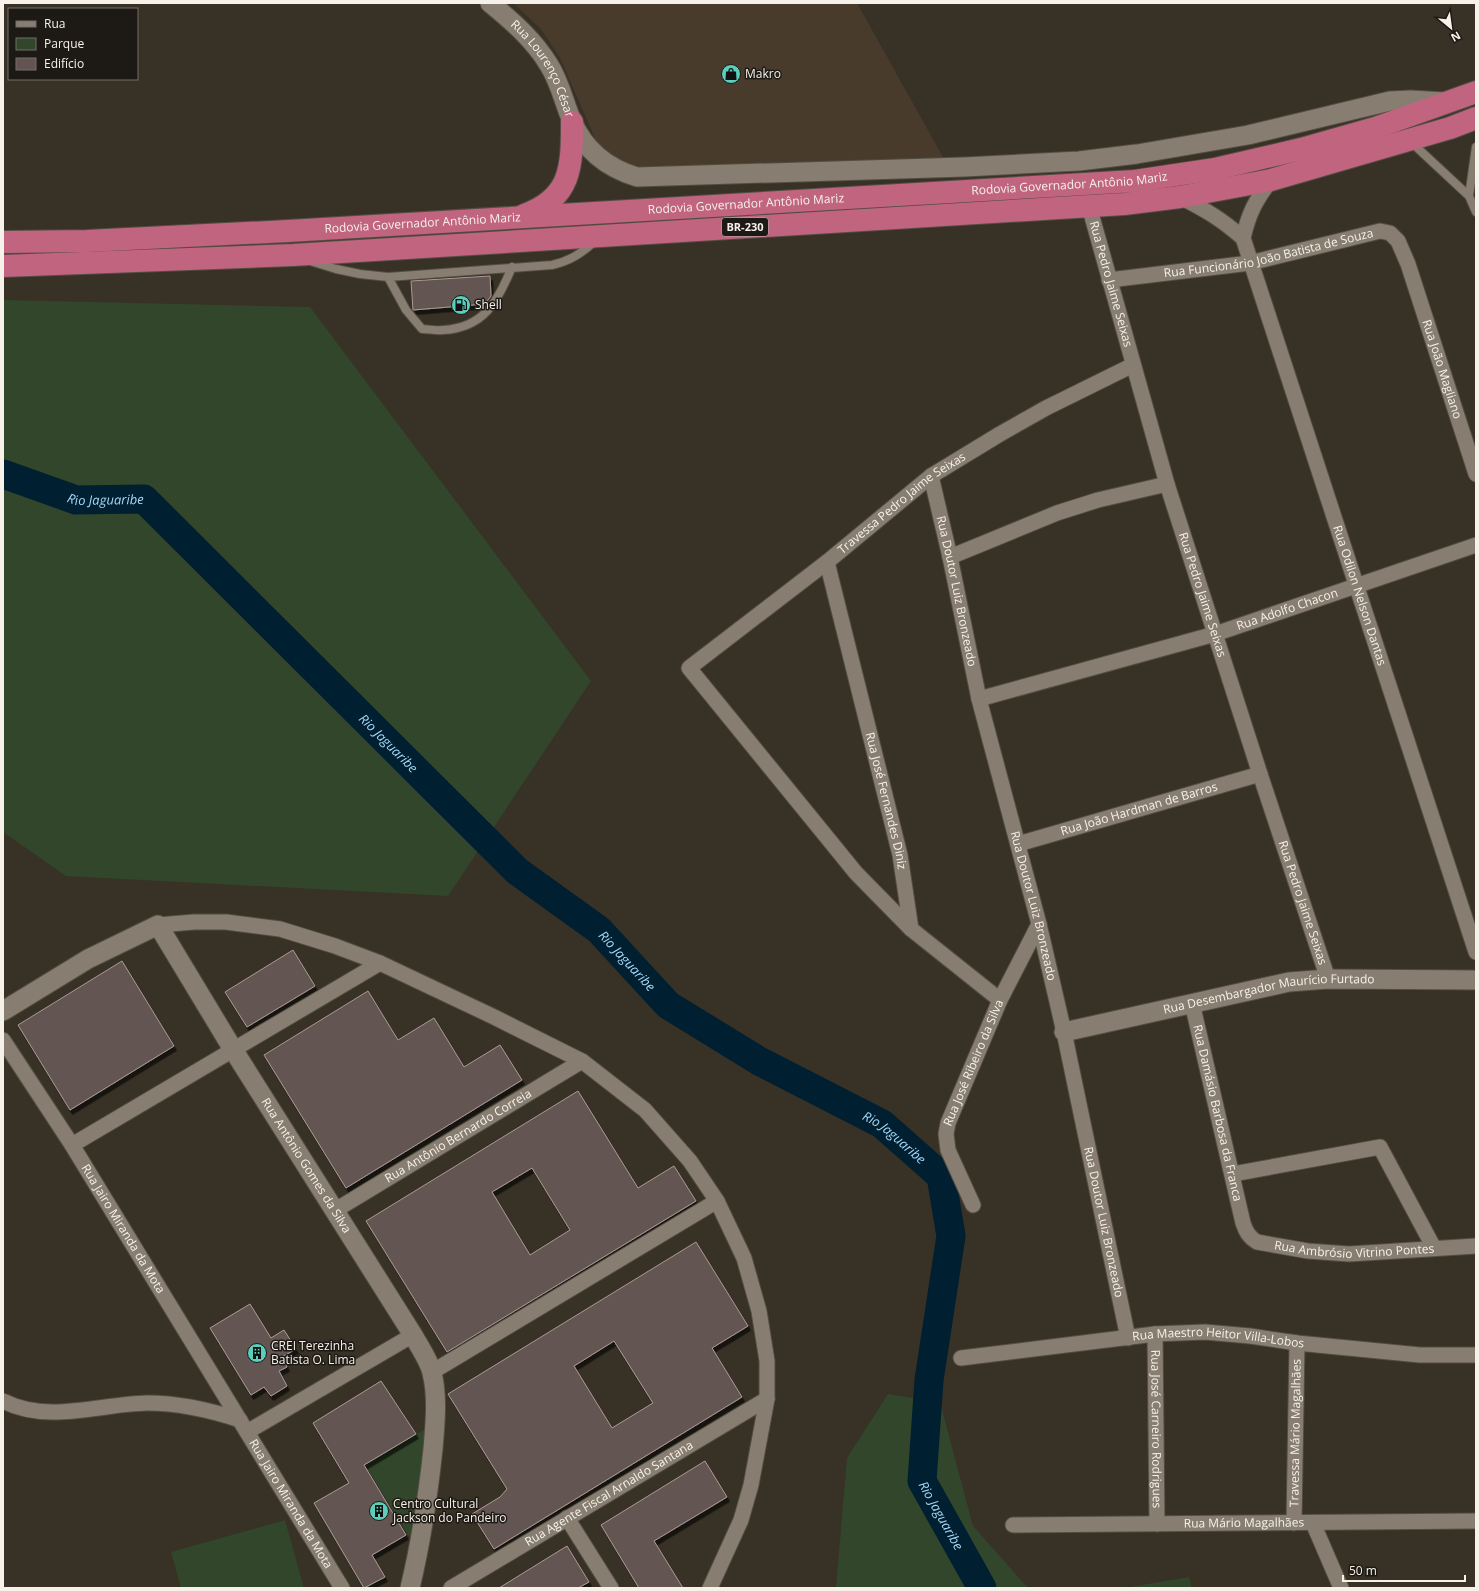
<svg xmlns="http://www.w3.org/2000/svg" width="1479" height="1591" font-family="'Open Sans',sans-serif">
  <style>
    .commercial { fill: #483b2c }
    .green { fill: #31462a }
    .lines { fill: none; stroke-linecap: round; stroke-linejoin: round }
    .river { stroke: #001f30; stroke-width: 29 }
    .building { fill: #645451; stroke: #ac9996; fill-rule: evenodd; filter: url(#shadow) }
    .service-casing { stroke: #534d43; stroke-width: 10 }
    .minor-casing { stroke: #534d43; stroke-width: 17 }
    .tertiary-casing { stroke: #534d43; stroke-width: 21 }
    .trunk-casing { stroke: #534d43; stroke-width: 24 }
    .service { stroke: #877e71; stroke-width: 8 }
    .minor { stroke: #877e71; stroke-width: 15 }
    .tertiary { stroke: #877e71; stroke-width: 19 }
    .trunk { stroke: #c06480; stroke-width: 22 }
    .labels { text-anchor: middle; stroke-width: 3; stroke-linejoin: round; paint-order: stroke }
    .shield { fill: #1d1914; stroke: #b5b0a9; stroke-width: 1 }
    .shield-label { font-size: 11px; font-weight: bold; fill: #f6f1e9 }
    .street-label { font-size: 12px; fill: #f6f1e9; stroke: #1d1914 }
    .poi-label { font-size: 12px; fill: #f6f1e9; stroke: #1d1914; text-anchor: start }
    .water-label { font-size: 13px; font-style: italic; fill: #a6d9f8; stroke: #1d1914 }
  </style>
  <defs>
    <filter id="shadow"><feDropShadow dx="2.5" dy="4.5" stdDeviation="0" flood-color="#0009"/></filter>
  </defs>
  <rect width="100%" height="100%" fill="#383125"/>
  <path class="commercial" d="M513 3H857L944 159 644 171 602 154 560 58 541 29Z"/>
  <path class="green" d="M3 300 310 307 591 681 448 896 66 876 3 832Z
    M888 1394 940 1402 973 1526 1028 1588H836L847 1458Z
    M432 1425 416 1548 365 1465Z
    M285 1520 304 1588H181L171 1552Z
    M1189 1577 1192 1588H1124Z"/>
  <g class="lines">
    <path class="river" id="s1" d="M3 474 76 500 144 499 517 871 599 930 668 1005 759 1061 882 1124 941 1176 951 1236 929 1380 922 1481 982 1588"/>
  </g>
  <path class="building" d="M490 276 491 296 485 304 413 310 411 281Z
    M293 950 315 986 247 1027 225 992Z
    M122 961 174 1046 70 1110 18 1025Z
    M368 991 398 1040 434 1018 464 1067 500 1045 522 1080 346 1188 264 1055Z
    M578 1091 638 1188 674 1166 696 1201 447 1352 366 1221ZM532 1168 570 1230 530 1255 492 1192Z
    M696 1242 748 1326 712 1348 742 1397 494 1549 472 1514 500 1497 507 1489 448 1394ZM614 1341 653 1403 612 1428 574 1366Z
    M250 1304 271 1338 284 1330 296 1349 282 1357 287 1367 279 1371 287 1386 271 1396 264 1387 251 1395 210 1328Z
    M381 1381 416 1434 364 1465 406 1535 372 1555 385 1577 364 1588 314 1503 349 1483 313 1423Z
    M705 1461 727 1497 654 1541 683 1588H639L601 1525Z
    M567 1546 589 1582 578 1588H499Z"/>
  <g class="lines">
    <defs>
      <path id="service" d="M1411 142 1469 196
        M1476 147 1469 196 1476 212
        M310 261 336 269 360 274 388 277 552 265C570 261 582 253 595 241
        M388 277 406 310 422 329C429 329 436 331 443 330 484 328 498 301 512 267"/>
      <g id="minor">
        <path id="s2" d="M1271 180C1255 201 1249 213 1243 238L1476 952"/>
        <path d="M1180 197C1206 210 1221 219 1243 238"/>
        <path id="s3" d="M1089 206 1167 484 1260 774 1328 979"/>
        <path id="s4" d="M1109 280 1250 263 1380 231 1390 233 1398 241 1408 264 1476 474"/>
        <path id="s5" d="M931 476 950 557 979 699 1039 924 1064 1032 1128 1338"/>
        <path d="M950 557 1057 513 1098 500 1167 484"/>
        <path id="s6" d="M827 562 900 855 911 929"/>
        <path id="s7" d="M979 699 1215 634 1476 545"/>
        <path id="s8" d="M1018 844 1260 774"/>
        <path d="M158 925 194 922H226L280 929 335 946 380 963 492 1016 582 1061 645 1110 690 1161 717 1201 744 1258 759 1311 767 1361V1399L751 1485 741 1520 710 1588"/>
        <path id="s9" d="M1000 1000 911 929 856 873 689 668 827 562 931 476 1000 434 1046 408 1133 365"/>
        <path id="s10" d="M1192 1003 1243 1223C1246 1232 1249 1237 1257 1242L1308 1251 1349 1254 1476 1246"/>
        <path id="s11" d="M3 1040 72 1145 342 1588"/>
        <path d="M72 1145 380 963"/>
        <path d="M1233 1174 1380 1147 1434 1248"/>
        <path id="s12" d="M973 1205 948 1150 946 1134 948 1123 1000 1000 1039 924"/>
        <path id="s13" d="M334 1211 582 1061"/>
        <path id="s14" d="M1155 1334 1157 1524"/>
        <path id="s15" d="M961 1358 1155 1334 1205 1332 1250 1336 1297 1343 1420 1355H1476"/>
        <path d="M432 1372 717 1201"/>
        <path d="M3 1401C49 1424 99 1404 147 1403 179 1403 210 1410 240 1420"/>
        <path d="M247 1432 413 1335"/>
        <path d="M567 1518 611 1588"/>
        <path id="s16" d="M1294 1523 1297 1343"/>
        <path d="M1313 1523 1341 1588"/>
        <path id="s17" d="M1013 1525 1476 1521"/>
        <path id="s18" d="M451 1588 767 1399"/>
      </g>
      <g id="tertiary">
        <path id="s19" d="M490 3C512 21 534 40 549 65 560 82 564 103 572 121 585 151 607 168 637 177L964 167 1079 161 1137 154 1248 135 1390 101 1411 100 1445 102"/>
        <path id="s20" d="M3 1011 88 959 158 925 234 1051 413 1335C419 1346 430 1362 432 1373 438 1397 435 1425 433 1449 428 1496 421 1542 410 1588"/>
        <path id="s21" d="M1064 1032 1289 982 1328 979 1476 980"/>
      </g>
      <g id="trunk">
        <path d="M524 215C572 198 572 166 572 122"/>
        <path id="s22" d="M3 242 87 241 288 231 1135 181 1215 169 1301 149 1375 128 1476 92"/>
        <path d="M3 266 293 255 1124 204 1180 197 1271 180 1450 128 1476 118"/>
      </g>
    </defs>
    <use href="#service" class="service-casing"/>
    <use href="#minor" class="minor-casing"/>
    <use href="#tertiary" class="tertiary-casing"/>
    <use href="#trunk" class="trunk-casing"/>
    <use href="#service" class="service"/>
    <use href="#minor" class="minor"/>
    <use href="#tertiary" class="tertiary"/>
    <use href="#trunk" class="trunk"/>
  </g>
  <defs>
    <symbol id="shop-disc" viewBox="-11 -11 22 22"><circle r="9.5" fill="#5bcebc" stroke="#1d1914"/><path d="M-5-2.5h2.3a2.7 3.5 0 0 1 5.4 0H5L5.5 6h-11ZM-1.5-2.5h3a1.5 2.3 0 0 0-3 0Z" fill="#111"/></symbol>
    <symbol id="fuel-disc" viewBox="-11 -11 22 22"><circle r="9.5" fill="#5bcebc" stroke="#1d1914"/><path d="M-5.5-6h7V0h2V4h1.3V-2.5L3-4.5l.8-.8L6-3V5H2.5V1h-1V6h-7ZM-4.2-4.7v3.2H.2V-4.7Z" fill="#111"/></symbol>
    <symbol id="building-disc" viewBox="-11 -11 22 22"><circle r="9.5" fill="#5bcebc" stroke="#1d1914"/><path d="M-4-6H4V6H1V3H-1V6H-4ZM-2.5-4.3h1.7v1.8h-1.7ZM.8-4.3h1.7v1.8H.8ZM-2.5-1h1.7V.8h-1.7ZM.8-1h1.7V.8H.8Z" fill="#111"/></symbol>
  </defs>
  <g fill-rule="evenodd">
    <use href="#shop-disc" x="720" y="63" width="22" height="22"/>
    <use href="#fuel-disc" x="450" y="294" width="22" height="22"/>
    <use href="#building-disc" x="246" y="1342" width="22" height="22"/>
    <use href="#building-disc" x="368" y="1500" width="22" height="22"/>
  </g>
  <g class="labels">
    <rect class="shield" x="722" y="218" width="46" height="18" rx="3"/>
    <g class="shield-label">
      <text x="745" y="231">BR-230</text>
    </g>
    <g class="street-label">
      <text dy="4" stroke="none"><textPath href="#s19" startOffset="86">Rua Lourenço César</textPath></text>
      <text dy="4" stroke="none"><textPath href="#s22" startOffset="1068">Rodovia Governador Antônio Mariz</textPath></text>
      <text dy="4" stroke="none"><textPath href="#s22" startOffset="744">Rodovia Governador Antônio Mariz</textPath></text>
      <text dy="4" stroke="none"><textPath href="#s22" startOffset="420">Rodovia Governador Antônio Mariz</textPath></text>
      <text dy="4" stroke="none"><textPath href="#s4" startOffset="162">Rua Funcionário João Batista de Souza</textPath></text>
      <text dy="4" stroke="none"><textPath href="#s3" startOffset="81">Rua Pedro Jaime Seixas</textPath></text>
      <text dy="4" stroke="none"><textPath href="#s4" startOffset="433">Rua João Magliano</textPath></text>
      <text dy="4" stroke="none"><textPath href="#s9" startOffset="726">Travessa Pedro Jaime Seixas</textPath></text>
      <text dy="4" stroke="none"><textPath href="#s5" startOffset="118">Rua Doutor Luiz Bronzeado</textPath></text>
      <text dy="4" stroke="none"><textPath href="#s3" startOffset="405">Rua Pedro Jaime Seixas</textPath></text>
      <text dy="4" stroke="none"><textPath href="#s2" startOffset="441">Rua Odilon Nelson Dantas</textPath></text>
      <text dy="4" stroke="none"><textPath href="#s7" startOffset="321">Rua Adolfo Chacon</textPath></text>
      <text dy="4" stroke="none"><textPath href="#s6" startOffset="246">Rua José Fernandes Diniz</textPath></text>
      <text dy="4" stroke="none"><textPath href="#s8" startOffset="126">Rua João Hardman de Barros</textPath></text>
      <text dy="4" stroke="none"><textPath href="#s3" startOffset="729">Rua Pedro Jaime Seixas</textPath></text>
      <text dy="4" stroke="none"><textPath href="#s5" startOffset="442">Rua Doutor Luiz Bronzeado</textPath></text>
      <text dy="4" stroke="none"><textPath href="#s21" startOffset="209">Rua Desembargador Maurício Furtado</textPath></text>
      <text dy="4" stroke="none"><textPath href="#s12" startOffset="153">Rua José Ribeiro da Silva</textPath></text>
      <text dy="4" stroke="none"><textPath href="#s10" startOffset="113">Rua Damásio Barbosa da Franca</textPath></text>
      <text dy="4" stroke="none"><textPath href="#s13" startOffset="145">Rua Antônio Bernardo Correia</textPath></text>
      <text dy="4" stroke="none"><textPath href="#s20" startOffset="460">Rua Antônio Gomes da Silva</textPath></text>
      <text dy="4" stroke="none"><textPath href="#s5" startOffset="766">Rua Doutor Luiz Bronzeado</textPath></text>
      <text dy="4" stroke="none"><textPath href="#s11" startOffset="224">Rua Jairo Miranda da Mota</textPath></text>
      <text dy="4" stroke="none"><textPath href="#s10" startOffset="348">Rua Ambrósio Vitrino Pontes</textPath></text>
      <text dy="4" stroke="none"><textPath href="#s15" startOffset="259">Rua Maestro Heitor Villa-Lobos</textPath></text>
      <text dy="4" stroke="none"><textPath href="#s14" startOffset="95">Rua José Carneiro Rodrigues</textPath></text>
      <text dy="4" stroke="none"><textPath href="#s16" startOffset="90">Travessa Mário Magalhães</textPath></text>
      <text dy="4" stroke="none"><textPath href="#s18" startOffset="184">Rua Agente Fiscal Arnaldo Santana</textPath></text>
      <text dy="4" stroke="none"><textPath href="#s11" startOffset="546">Rua Jairo Miranda da Mota</textPath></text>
      <text dy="4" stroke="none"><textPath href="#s17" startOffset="231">Rua Mário Magalhães</textPath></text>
    </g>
    <g class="poi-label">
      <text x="745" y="78">Makro</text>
      <text x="475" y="309">Shell</text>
      <text x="271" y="1350">CREI Terezinha<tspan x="271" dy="14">Batista O. Lima</tspan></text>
      <text x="393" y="1508">Centro Cultural<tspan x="393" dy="14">Jackson do Pandeiro</tspan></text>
    </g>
    <g class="water-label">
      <text dy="5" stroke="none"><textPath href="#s1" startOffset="107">Rio Jaguaribe</textPath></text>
      <text dy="5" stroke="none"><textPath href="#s1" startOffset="491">Rio Jaguaribe</textPath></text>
      <text dy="5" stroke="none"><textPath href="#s1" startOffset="815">Rio Jaguaribe</textPath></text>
      <text dy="5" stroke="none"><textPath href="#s1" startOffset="1138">Rio Jaguaribe</textPath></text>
      <text dy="5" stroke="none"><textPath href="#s1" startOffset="1546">Rio Jaguaribe</textPath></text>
    </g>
  </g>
  <rect width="1479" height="1591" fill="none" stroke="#f6f1e9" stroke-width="8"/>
  <rect x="8" y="8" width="130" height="72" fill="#1d1914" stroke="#746f69"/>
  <rect x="16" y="21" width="20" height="6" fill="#877e71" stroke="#746f69"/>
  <text x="44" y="28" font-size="12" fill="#f6f1e9">Rua</text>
  <rect x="16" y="38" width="20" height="12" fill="#31462a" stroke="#746f69"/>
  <text x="44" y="48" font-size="12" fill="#f6f1e9">Parque</text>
  <rect x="16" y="58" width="20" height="12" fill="#645451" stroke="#746f69"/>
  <text x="44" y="68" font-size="12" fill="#f6f1e9">Edifício</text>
  <g transform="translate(1451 28) rotate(151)" stroke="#1d1914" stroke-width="3" paint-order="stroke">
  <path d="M0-3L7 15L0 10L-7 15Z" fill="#f6f1e9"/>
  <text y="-6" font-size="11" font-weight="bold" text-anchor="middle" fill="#f6f1e9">N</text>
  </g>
  <path d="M1343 1575v6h122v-6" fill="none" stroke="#f6f1e9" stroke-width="2"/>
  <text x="1349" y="1575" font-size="12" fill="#f6f1e9" stroke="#1d1914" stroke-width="3" paint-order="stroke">50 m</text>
</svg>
